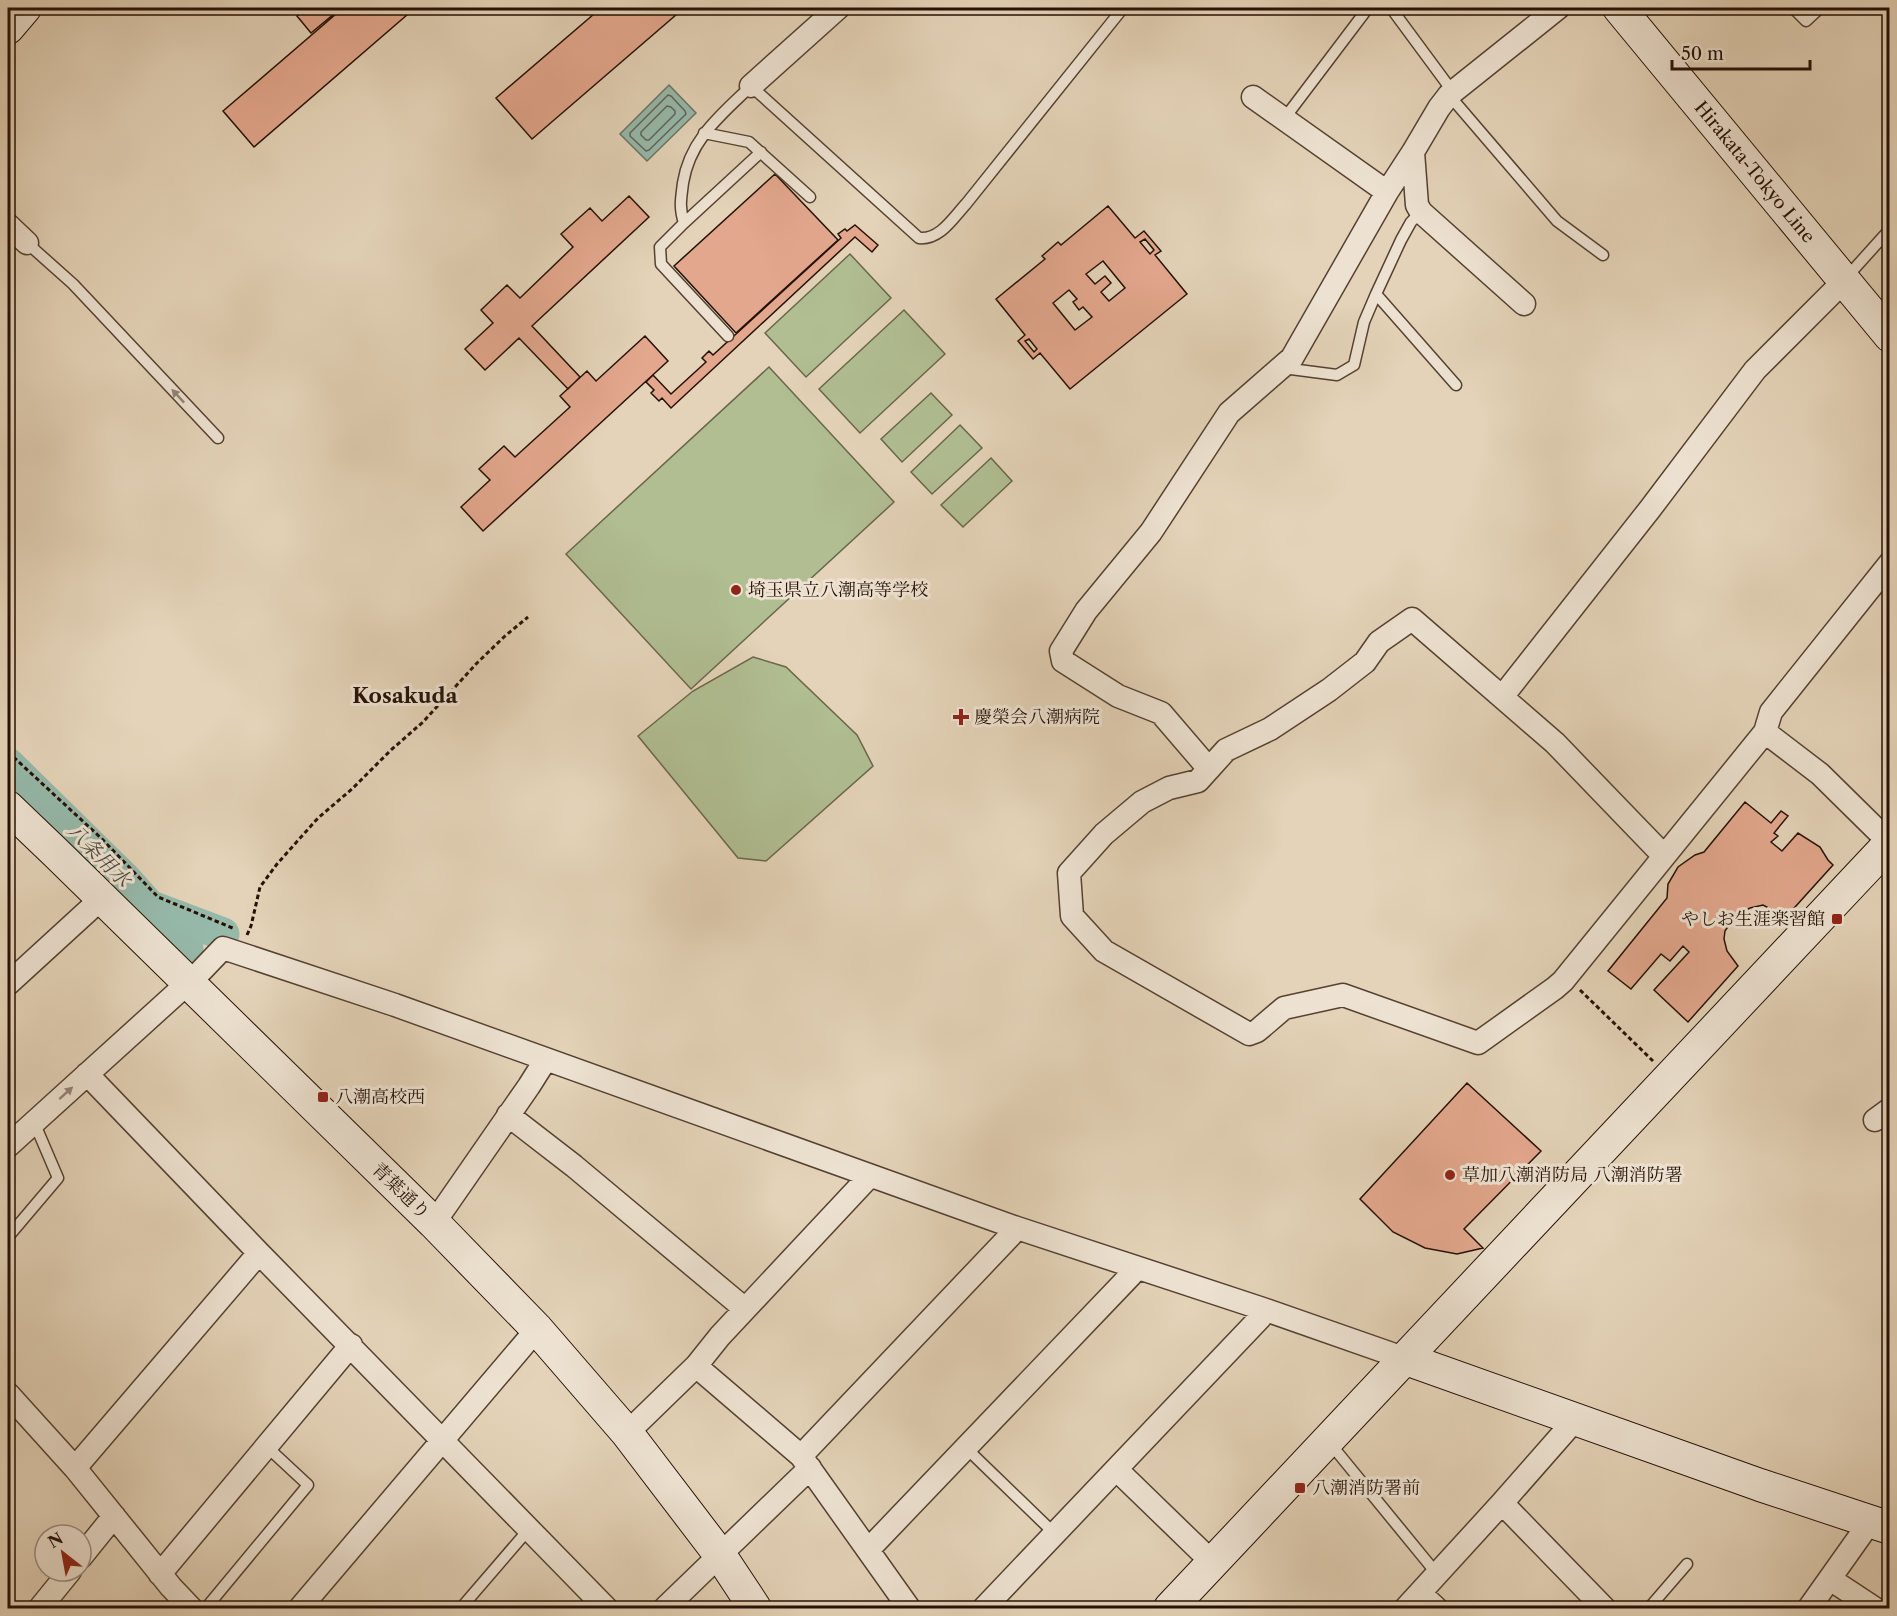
<svg xmlns="http://www.w3.org/2000/svg" width="1897" height="1616" font-family="'Libre Caslon Text','Noto Serif JP',serif">
  <style>
    .green { fill: #b0be92; stroke: #6a674c; stroke-width: 1.5 }
    .water { fill: #96b9aa; stroke: #697568; stroke-width: 1.5 }
    .lines { fill: none; stroke-linecap: round; stroke-linejoin: round }
    .shore { stroke: #5e6458; stroke-width: 1.5 }
    .river { stroke: #96b9aa; stroke-width: 33 }
    .building { fill: #e3a78d; stroke: #251006; stroke-width: 1.5; fill-rule: evenodd }
    .lane-casing { stroke: #554132; stroke-width: 13 }
    .street-casing { stroke: #554132; stroke-width: 25 }
    .secondary-casing { stroke: #251006; stroke-width: 34 }
    .path { stroke: #251006; stroke-width: 3; stroke-dasharray: 4.5 3; stroke-linecap: butt }
    .lane { stroke: #ede2d1; stroke-width: 10 }
    .street { stroke: #ede2d1; stroke-width: 22 }
    .secondary { stroke: #ede2d1; stroke-width: 32 }
    .oneway { fill: #938476 }
    .poi-dot { fill: #8f2418; stroke: #ede2d1; stroke-width: 2 }
    .labels { text-anchor: middle; stroke-width: 6; stroke-linejoin: round; paint-order: stroke }
    .street-label { font-size: 18px; fill: #251006; stroke: #ede2d1 }
    .poi-label { font-size: 18px; fill: #251006; stroke: #ede2d1; text-anchor: start }
    .water-label { font-size: 20px; font-style: italic; fill: #4d4b3f; stroke: #ede2d1 }
    .quarter-label { font-size: 21px; font-weight: bold; fill: #251006; stroke: #ede2d1 }
  </style>
  <rect width="100%" height="100%" fill="#e4d3b8"/>
  <filter id="stains"><feTurbulence type="fractalNoise" baseFrequency=".00333" numOctaves="4"/><feColorMatrix values="0 0 0 0 .2 0 0 0 0 .09 0 0 0 0 .02 0 0 0 .5 -.17"/></filter>
  <radialGradient id="worn" r=".72"><stop offset=".6" stop-color="#630" stop-opacity="0"/><stop offset="1" stop-color="#630" stop-opacity=".3"/></radialGradient>
  <path class="green" d="M850 254 891 298 806 377 765 333Z
    M904 310 945 354 860 433 819 389Z
    M769 367 894 502 691 689 566 554Z
    M931 393 952 415 902 462 881 439Z
    M960 425 982 448 932 494 911 472Z
    M991 458 1012 481 963 527 941 505Z
    M753 657 786 667 857 735 873 766 766 861 738 858 638 736 693 691Z"/>
  <path class="water" d="M669 85 696 113 647 161 620 134Z"/>
  <g class="lines">
    <path class="shore" d="M668 95 671 96 685 111 686 114 649 150 646 151 630 136V133Z
      M667 106 671 107 675 111V114L649 140H646L641 135V132Z"/>
    <path class="river" d="M8 764 125 879 187 948
      M154 908 223 934"/>
  </g>
  <path class="building" d="M307 8H341L311 33 297 16Z
    M343 8H415L254 147 223 111Z
    M601 8H684L532 139 496 98Z
    M775 174 838 240 736 333 674 266Z
    M629 196 649 217 532 326 580 377 568 389 519 338 485 370 465 349 493 323 481 310 507 285 520 298 573 247 561 234 590 208 602 221Z
    M1108 206 1135 238 1144 231 1161 251 1155 255 1187 294 1070 389 1040 353 1033 359 1018 341 1025 335 996 299 1045 259 1042 256 1058 242 1061 245ZM1145 239 1154 250 1150 254 1140 242ZM1103 261 1125 288 1109 301 1101 292 1111 283 1105 276 1095 284 1086 274ZM1069 290 1077 299 1073 302 1079 310 1083 307 1092 317 1075 330 1053 303ZM1029 339 1037 349 1034 352 1025 341Z
    M855 225 878 245 872 252 855 237 671 408 662 398 659 401 651 393 654 390 646 382 653 375 671 394 706 362 702 358 709 351 713 355 841 238 838 234 845 229 847 231Z
    M645 336 668 361 483 531 461 507 490 480 479 469 504 446 515 457 570 407 560 396 587 371 596 381Z
    M1745 802 1771 823 1781 811 1788 816 1774 833 1778 836 1771 842 1782 851 1798 833 1820 847 1828 860 1833 865 1786 917 1763 905 1750 908 1740 913 1731 922 1725 931 1724 939 1727 951 1738 966 1688 1022 1654 990 1689 952 1683 946 1670 961 1661 954 1631 989 1608 971 1667 898 1668 884 1678 867 1695 855 1704 852Z
    M1467 1083 1541 1151 1464 1229 1483 1248 1457 1254 1425 1248 1393 1232 1360 1199Z"/>
  <g class="lines">
    <defs>
      <path id="lane" d="M1391 8 1453 92
        M1793 8 1806 21 1820 8
        M1449 95 1557 221 1603 255
        M1284 119 1368 8
        M704 133 749 142 810 197
        M684 223 761 152
        M27 243 73 284 218 438
        M1846 278 1890 229
        M1376 294 1456 385
        M728 336 661 264 660 247 684 223C679 207 681 199 683 183 690 139 721 115 751 86L919 238C940 240 953 218 966 204L1123 8
        M1283 368 1337 375 1354 365 1364 322 1376 294 1401 240 1411 222 1421 212
        M8 1237 58 1178 34 1122
        M1329 1442 1437 1574
        M966 1448 1055 1534
        M206 1608 308 1485 266 1446
        M461 1608 529 1529
        M1649 1608 1687 1564"/>
      <path id="street" d="M751 86 838 8
        M1253 97 1387 192
        M1413 152 1417 205 1421 212 1524 304
        M8 225 27 243
        M1502 697 1650 509 1755 370 1844 281
        M1765 732 1820 774 1890 843
        M1209 769 1161 713 1118 696 1063 661 1061 651 1086 611 1151 532 1229 413 1292 358 1387 192 1413 152 1439 108 1449 95 1558 8
        M1664 856 1555 743 1412 619 1379 642 1365 662 1329 690 1270 729 1226 750 1198 781 1169 788 1142 802 1104 834 1069 873 1072 916 1104 951 1249 1034 1257 1031 1284 1008 1343 995 1478 1043 1555 988 1563 981 1765 732 1771 712 1890 563
        M8 984 102 898
        M87 1074 259 1253 606 1608
        M508 1115 574 1166 745 1309
        M1875 1120 1890 1109
        M8 1146 200 972 223 948 395 1005 1014 1227 1263 1309 1406 1359
        M434 1223 529 1086 541 1067 544 1059
        M696 1366 801 1456 909 1608
        M8 1394 75 1468 171 1587 191 1608
        M627 1433 696 1366 720 1336 865 1181 868 1175
        M801 1456 1011 1235 1014 1227
        M75 1468 259 1253
        M1117 1470 1213 1563
        M1502 1503 1604 1608
        M868 1550 1131 1275 1134 1267
        M81 1557 114 1516
        M160 1574 351 1345
        M1830 1579 1874 1608
        M1420 1593 1436 1608
        M40 1608 70 1571
        M300 1608 537 1329
        M665 1608 810 1468
        M984 1608 1260 1318 1263 1309
        M1406 1608 1502 1503 1574 1421
        M1809 1608 1870 1522"/>
      <g id="secondary">
        <path id="s1" d="M1619 8 1890 336"/>
        <path d="M8 28 25 8"/>
        <path d="M8 807 56 853 434 1223 537 1329 627 1433 720 1555 755 1608"/>
        <path d="M1406 1359 1760 1485 1890 1528"/>
        <path d="M1170 1608 1890 843"/>
      </g>
    </defs>
    <use href="#lane" class="lane-casing"/>
    <use href="#street" class="street-casing"/>
    <use href="#secondary" class="secondary-casing"/>
    <path class="path" d="M8 752 101 838 158 897 235 929
      M247 935 251 926 260 887 277 864 318 818 352 789 391 750 423 722 477 663 505 636 528 617
      M1580 990 1653 1061"/>
    <use href="#lane" class="lane"/>
    <use href="#street" class="street"/>
    <use href="#secondary" class="secondary"/>
  </g>
  <defs><path id="oneway-solid" d="M-6-.8H1V-3.2L6.5 0L1 3.2V.8H-6Z" transform="scale(1.5)"/></defs>
  <g class="oneway">
    <use href="#oneway-solid" transform="translate(178 396) rotate(-133)"/>
    <use href="#oneway-solid" transform="translate(66 1093) rotate(-42)"/>
  </g>
  <g class="poi-dot">
    <circle cx="736" cy="590" r="6"/>
    <path d="M958 708h6v6h6v6h-6v6h-6v-6h-6v-6h6z"/>
    <rect x="1831" y="913" width="12" height="12" rx="3"/>
    <rect x="317" y="1091" width="12" height="12" rx="3"/>
    <circle cx="1450" cy="1175" r="6"/>
    <rect x="1294" y="1482" width="12" height="12" rx="3"/>
  </g>
  <g class="labels">
    <g class="street-label">
      <text dy="6" stroke="none"><textPath href="#s1" startOffset="213">Hirakata-Tokyo Line</textPath></text>
      <text transform="translate(401 1191) rotate(44)" y="6">青葉通り</text>
    </g>
    <g class="poi-label">
      <text x="748" y="596">埼玉県立八潮高等学校</text>
      <text x="974" y="723">慶榮会八潮病院</text>
      <text x="1825" y="925" text-anchor="end">やしお生涯楽習館</text>
      <text x="335" y="1103">八潮高校西</text>
      <text x="1462" y="1181">草加八潮消防局 八潮消防署</text>
      <text x="1312" y="1494">八潮消防署前</text>
    </g>
    <g class="water-label">
      <text transform="translate(99 855) rotate(45)" y="7">八条用水</text>
    </g>
    <g class="quarter-label">
      <text x="405" y="703">Kosakuda</text>
    </g>
  </g>
  <rect width="1897" height="1616" fill="none" stroke="#e4d3b8" stroke-width="30"/>
  <rect x="9" y="9" width="1879" height="1598" fill="none" stroke="#251006" stroke-width="3"/>
  <rect x="15" y="15" width="1867" height="1586" fill="none" stroke="#251006" stroke-width="1.5"/>
  <g transform="translate(63 1553) rotate(329)"><circle r="28" fill="#ede2d1" stroke="#9d8e80" stroke-width="1.5"/>
  <path d="M0-4.5L10 22L0 15L-10 22Z" fill="#8f2418"/>
  <text y="-9" font-size="16" font-weight="bold" text-anchor="middle" fill="#251006">N</text>
  </g>
  <path d="M1672 60v9h138v-9" fill="none" stroke="#251006" stroke-width="3"/>
  <text x="1681" y="60" font-size="18" fill="#251006" stroke="#ede2d1" stroke-width="4.5" paint-order="stroke">50 m</text>
  <rect width="100%" height="100%" filter="url(#stains)"/>
  <rect width="100%" height="100%" fill="url(#worn)"/>
</svg>
